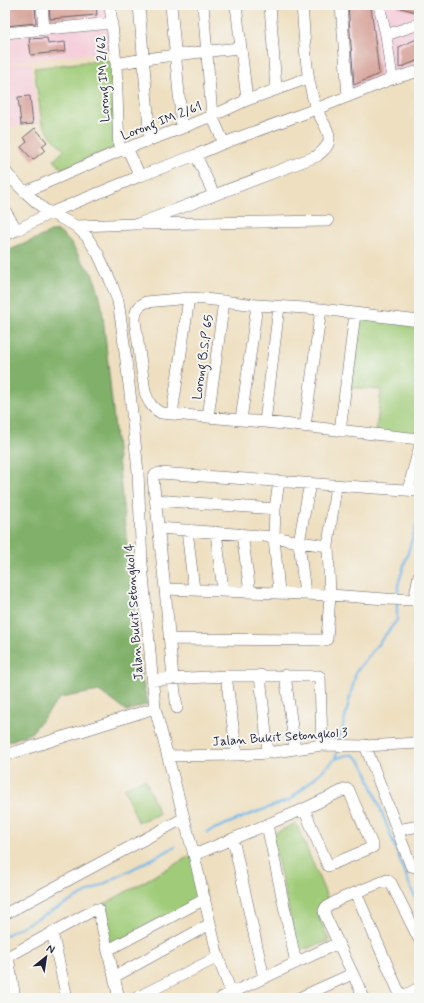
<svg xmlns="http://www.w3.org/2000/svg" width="424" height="1003" font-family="Mynerve,sans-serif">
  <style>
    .built { fill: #f5cfdb }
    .green { fill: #a0cc79; stroke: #61775a }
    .forest { fill: #80b069; stroke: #516952 }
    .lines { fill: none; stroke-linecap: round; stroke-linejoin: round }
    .stream { stroke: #72b7e8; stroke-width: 2.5 }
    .building { fill: #d49c93 }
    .minor-casing { stroke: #69646a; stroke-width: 12 }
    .minor { stroke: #fff; stroke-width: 11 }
    .labels { text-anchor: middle; stroke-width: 4; stroke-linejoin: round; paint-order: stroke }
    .street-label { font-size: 13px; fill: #22223b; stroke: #f6f6f2 }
  </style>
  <rect width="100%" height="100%" fill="#f6f6f2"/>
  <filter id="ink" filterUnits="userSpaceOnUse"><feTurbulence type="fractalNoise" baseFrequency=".025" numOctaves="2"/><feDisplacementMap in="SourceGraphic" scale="8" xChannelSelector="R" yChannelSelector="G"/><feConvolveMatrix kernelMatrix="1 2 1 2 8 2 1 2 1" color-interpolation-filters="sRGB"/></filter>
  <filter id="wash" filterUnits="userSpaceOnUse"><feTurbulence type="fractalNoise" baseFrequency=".012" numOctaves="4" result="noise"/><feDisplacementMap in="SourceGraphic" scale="16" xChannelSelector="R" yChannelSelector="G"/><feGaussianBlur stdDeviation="0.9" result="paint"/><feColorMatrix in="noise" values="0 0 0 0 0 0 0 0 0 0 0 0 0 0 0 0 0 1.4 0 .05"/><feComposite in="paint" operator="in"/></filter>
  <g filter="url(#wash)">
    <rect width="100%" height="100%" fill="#eedfc0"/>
    <path class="built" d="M5 5H108L112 51 5 63Z
      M342 5H419V64L351 92Z
      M31 62 38 124 5 128V65Z"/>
    <path class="green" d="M111 59 116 147 62 169 54 160 64 150 50 135 42 123 34 68Z
      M355 314 419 321V435L376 432 381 390 346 387Z
      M145 779 159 814 138 822 124 788Z
      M296 823 329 902 319 917 329 941 299 951 297 947 272 835Z
      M195 853 206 897 109 948 99 907Z"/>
    <path class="forest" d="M56 230C70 239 74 248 82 261 85 265 89 269 92 274 97 284 100 296 102 307L141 676 148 704 127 711 99 691 60 698 31 733 5 743V252Z"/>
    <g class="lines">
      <path class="stream" d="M398 596V585L419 516
        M339 743 356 672 397 620V601
        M335 759C352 752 355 752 365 768L406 876 419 907
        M207 832 251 814 290 800 335 759 338 748
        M5 936 15 930 175 847"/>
    </g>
    <g id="blocks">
      <path class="building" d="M5 5H35L36 23 5 26Z
        M49 5H96L97 15 50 19Z
        M348 5H371L379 74 354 85Z
        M398 5H419V13L398 7Z
        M47 38 48 44 65 42 66 51 31 55 29 39Z
        M419 38V60L399 68V47Z
        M30 96 33 124 21 125 18 97Z
        M35 128 47 142 42 146 45 150 33 160 21 147 27 142 24 137Z"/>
    </g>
  </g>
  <g filter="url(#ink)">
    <use href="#blocks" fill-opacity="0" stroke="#69646a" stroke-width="1"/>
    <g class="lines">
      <defs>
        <path id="minor" d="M42 5 44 29
          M110 5 116 64 119 151
          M139 5 150 140
          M171 5 182 128
          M203 5 212 116 224 143
          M236 5 247 100
          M270 5 276 89
          M341 5 348 96
          M379 5 386 35 392 79
          M5 33 112 23
          M386 35 419 24
          M116 64C157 56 199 52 240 48
          M127 148 140 176
          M196 155 214 195
          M5 170 9 176 25 192 45 210 76 226 138 224 317 156C322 151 329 147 329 139 330 130 319 117 316 108 305 76 305 39 302 5
          M25 192 119 151 182 128 221 112 247 100 308 78
          M5 211 17 230
          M146 224 328 221
          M76 226 87 237 98 254 111 282 118 301 122 328 130 393 138 472 142 564 155 708 184 818 194 855 218 957 233 998
          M5 235 17 230 50 213 140 176 196 155 224 143 316 109 392 79 419 71
          M419 321 321 309 257 305 205 299 189 298 146 302C137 307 135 311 135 321L145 392C149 403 151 407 161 413L265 422 419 439
          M172 414 189 298
          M208 417 224 301
          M241 420 257 305
          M265 422 279 307
          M305 426 321 309
          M340 431 355 314
          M279 481 275 509 274 537 279 593
          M408 490 419 449
          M155 500 275 509
          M159 528 274 537 299 542 328 546
          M187 530 194 590
          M216 532 223 591
          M242 534 250 592
          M165 589 330 595 386 599 419 600
          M305 594 299 542 310 483
          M414 600 419 575
          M170 639 326 640 327 639 330 595 328 546 336 485
          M260 675 268 753
          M285 675 295 749
          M226 676 237 755
          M152 680 226 676H319L320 677 322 745
          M177 708 173 678 165 589 153 478 155 475 159 473 419 491
          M365 745 411 866 419 868
          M6 755 155 708
          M168 756 237 755 268 753 322 745 364 746 419 743
          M267 825 296 963
          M398 830 419 826
          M233 839 264 978
          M194 855 304 809 346 789 349 790 350 793 373 847 328 866 304 809
          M356 893 401 997
          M5 914 184 818
          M52 932 67 998
          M108 950 205 899
          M114 977 210 924
          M15 998 8 957 9 956 96 909H98L119 998
          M136 998 218 957
          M221 998 338 943
          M299 998 352 974
          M364 998 325 915 324 911 326 907 342 898 387 880 391 883 419 939
          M399 998 419 988"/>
      </defs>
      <use href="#minor" class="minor-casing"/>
      <use href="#minor" class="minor"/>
    </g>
  </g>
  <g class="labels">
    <g class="street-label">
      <text transform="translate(102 79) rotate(-93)" y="5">Lorong IM 2/62</text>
      <text transform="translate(161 120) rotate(-21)" y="5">Lorong IM 2/61</text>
      <text transform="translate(202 357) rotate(-82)" y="5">Lorong B.S.P 65</text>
      <text transform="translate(133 612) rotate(-94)" y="5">Jalan Bukit Setongkol 4</text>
      <text transform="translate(280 736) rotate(-4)" y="5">Jalan Bukit Setongkol 3</text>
    </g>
  </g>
  <rect width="424" height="1003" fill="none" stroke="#f6f6f2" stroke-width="20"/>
  <g transform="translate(46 957) rotate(30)" stroke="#f6f6f2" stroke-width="3" paint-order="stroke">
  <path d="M0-3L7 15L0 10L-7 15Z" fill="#22223b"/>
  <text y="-6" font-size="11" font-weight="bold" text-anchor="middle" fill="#22223b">N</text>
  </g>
</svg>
